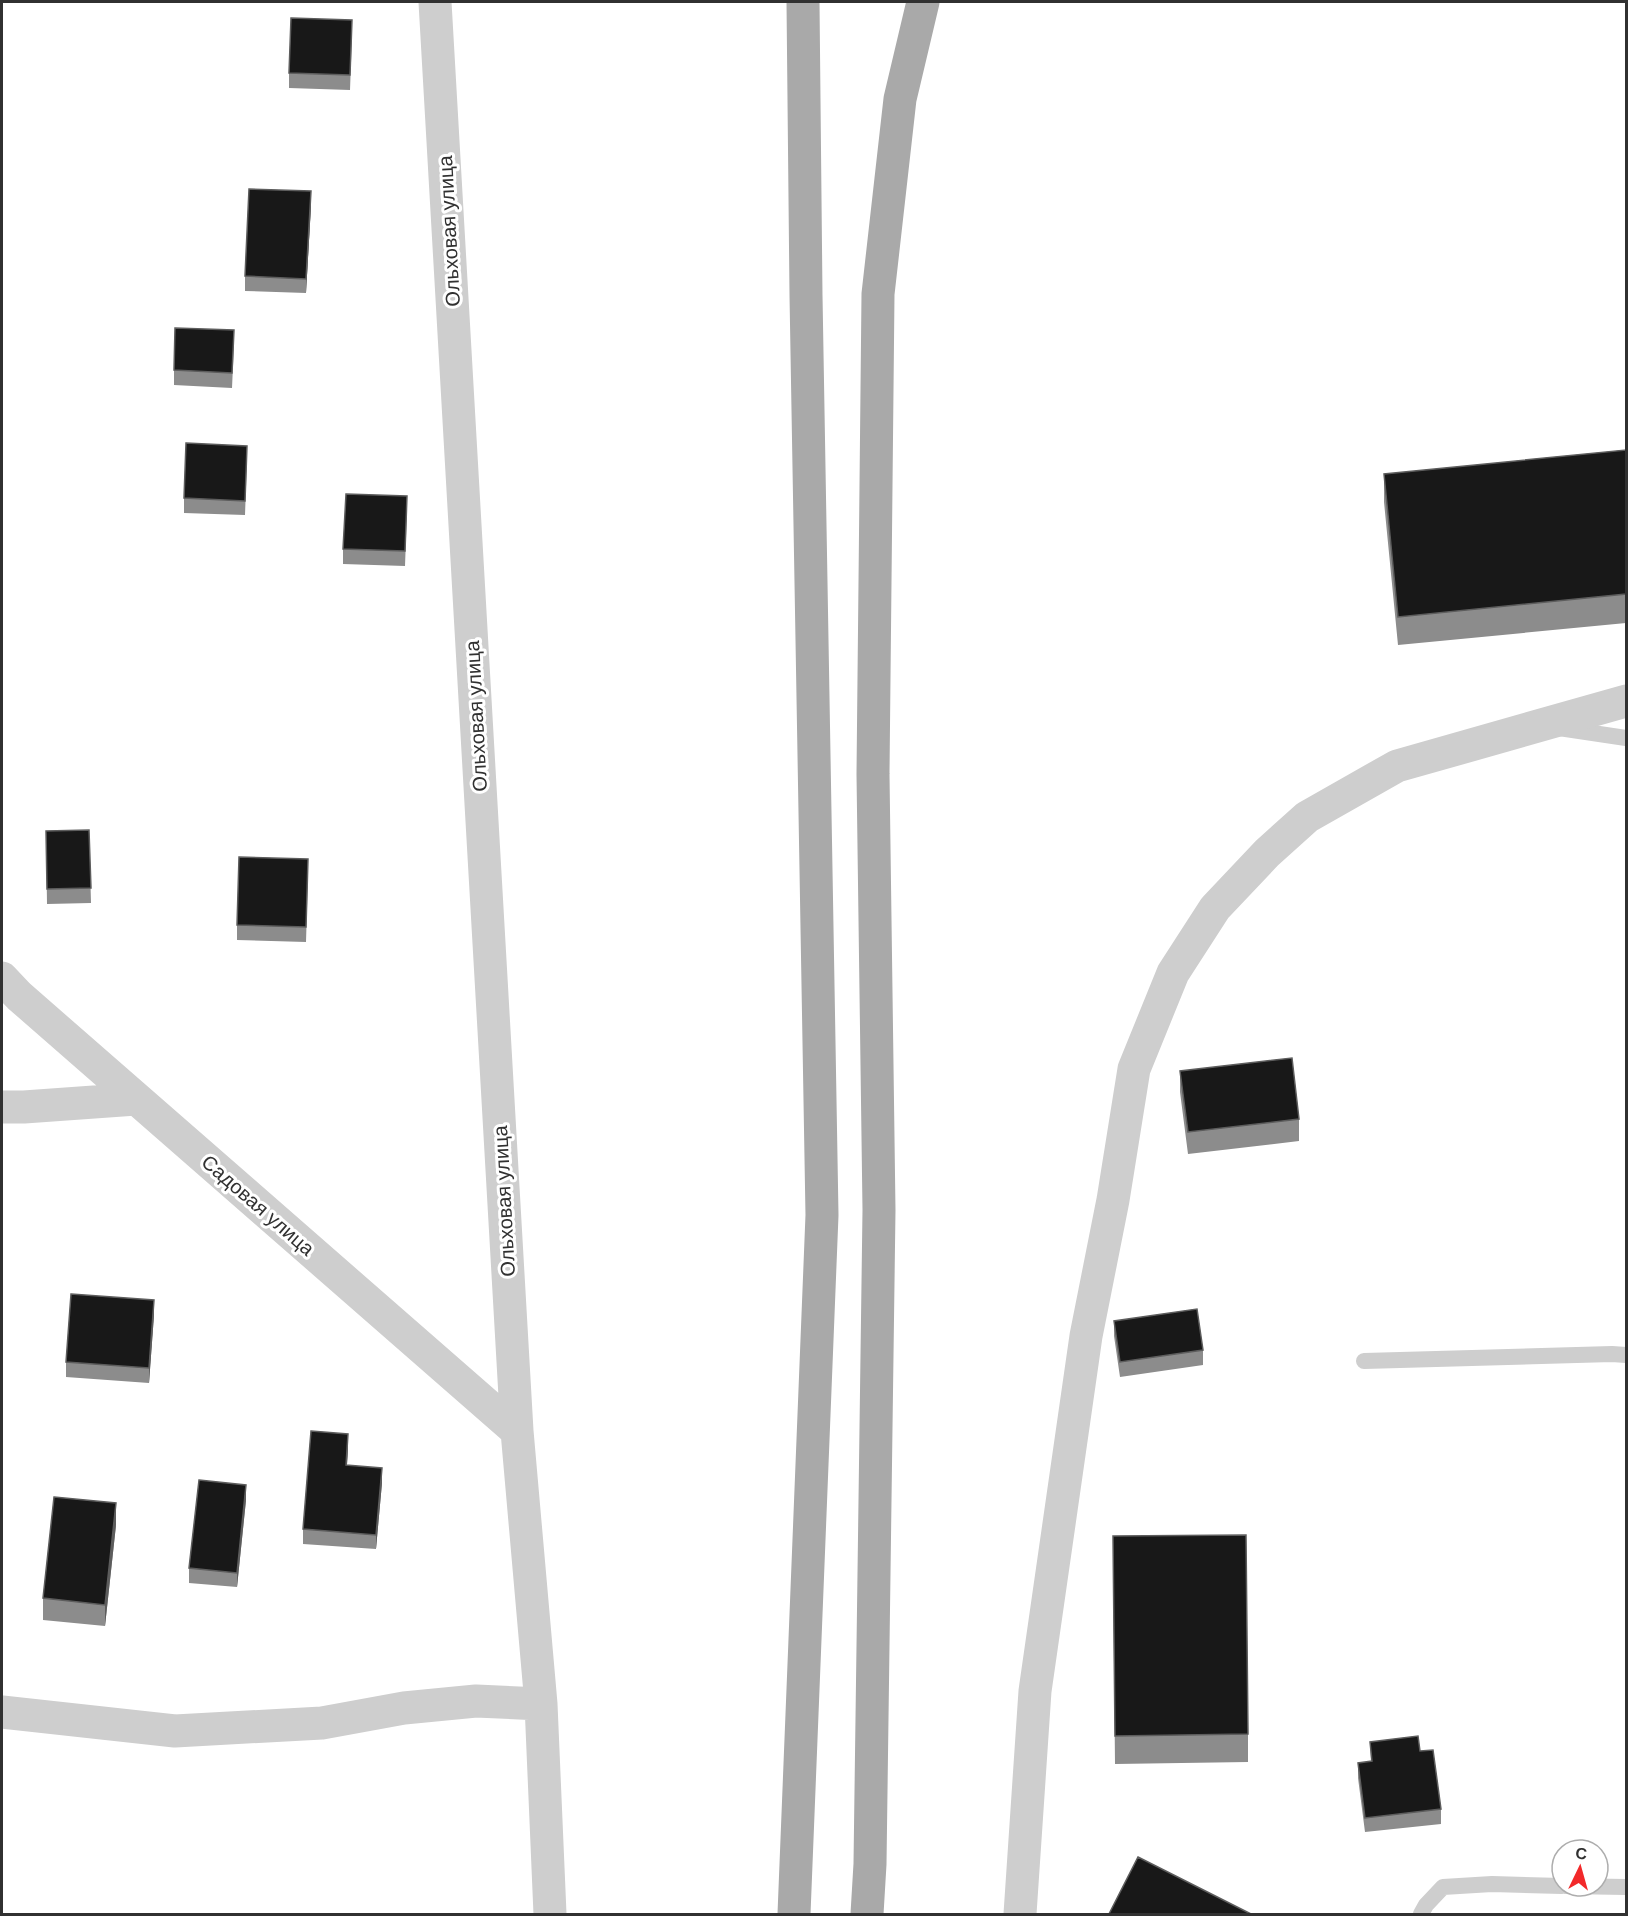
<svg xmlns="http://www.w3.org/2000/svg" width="1628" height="1916" font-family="Helvetica,sans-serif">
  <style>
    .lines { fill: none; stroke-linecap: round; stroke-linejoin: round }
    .service { stroke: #cecece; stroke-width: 16 }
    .minor { stroke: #cecece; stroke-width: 33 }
    .primary { stroke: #a9a9a9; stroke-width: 33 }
    .wall { fill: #8c8c8c }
    .shaded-wall { fill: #5d5d5d }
    .building { fill: #181818; stroke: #5d5d5d; stroke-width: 1.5 }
    .labels { text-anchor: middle; stroke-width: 6; stroke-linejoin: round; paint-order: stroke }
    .street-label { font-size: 20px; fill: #313131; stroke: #fff }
  </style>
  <rect width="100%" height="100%" fill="#fff"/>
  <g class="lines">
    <path class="service" d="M1559 728 1626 738
      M1364 1361 1612 1354 1626 1355
      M1565 1886 1626 1887
      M1421 1914 1426 1905 1443 1887 1492 1884 1562 1886"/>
    <path class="minor" d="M435 2 517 1431 541 1704 550 1914
      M2 978 19 996 517 1431
      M2 1107H24L136 1099
      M2 1712 175 1731 322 1723 404 1708 476 1701 541 1704
      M1020 1914 1035 1691 1086 1336 1113 1200 1134 1069 1173 973 1215 908 1267 853 1307 817 1397 766 1626 701"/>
    <path class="primary" d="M794 1914 822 1215 806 295 803 2
      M867 1914 870 1864 879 1210 873 774 878 294 900 99 923 2"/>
  </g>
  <path class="wall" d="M352 35 350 90 289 88V73Z
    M311 206 306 293 245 291V276Z
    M234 344 232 388 174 385V370Z
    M1626 450V623L1398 645 1384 502V474Z
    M247 460 245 515 184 513V498Z
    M407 511 405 566 343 564V549Z
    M89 830 91 903 47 904 46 831Z
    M308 874 306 942 237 940V925Z
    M1180 1071 1299 1119V1141L1188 1154 1180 1092Z
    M154 1315 149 1383 66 1377V1362Z
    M1114 1321 1203 1350V1365L1120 1377 1114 1336Z
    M348 1448 347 1465 382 1483 376 1549 303 1544V1529Z
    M246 1500 237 1587 189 1583V1568Z
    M116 1525 105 1626 43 1620V1598Z
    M1113 1564 1248 1734V1762L1115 1764Z
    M1370 1742 1420 1751 1441 1809V1824L1365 1832 1358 1778V1763L1371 1762Z"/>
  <path class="shaded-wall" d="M311 191V206L306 293V279Z
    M154 1300V1315L149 1383V1368Z
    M348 1434V1448L346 1480V1465Z
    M382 1468V1483L376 1549V1535Z
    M246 1485V1500L237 1587V1573Z
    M116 1503V1525L105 1626V1605Z"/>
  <path class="building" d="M291 18 352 20 350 75 289 73Z
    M249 189 311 191 306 279 245 276Z
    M175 328 234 330 232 373 174 370Z
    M186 443 247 446 245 501 184 498Z
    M1626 450V594L1398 617 1384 474Z
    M346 494 407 496 405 551 343 549Z
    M89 830 91 888 47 889 46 831Z
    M239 857 308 859 306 927 237 925Z
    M1292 1058 1299 1119 1188 1132 1180 1071Z
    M71 1294 154 1300 149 1368 66 1362Z
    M1197 1309 1203 1350 1120 1362 1114 1321Z
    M311 1431 348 1434 346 1465 382 1468 376 1535 303 1529Z
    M199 1480 246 1485 237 1573 189 1568Z
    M54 1497 116 1503 105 1605 43 1598Z
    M1246 1535 1248 1734 1115 1736 1113 1536Z
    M1418 1736 1420 1751 1433 1750 1441 1809 1365 1818 1358 1763 1372 1761 1370 1742Z
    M1138 1857 1251 1914H1109Z"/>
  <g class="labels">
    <g class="street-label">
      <text transform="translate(449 231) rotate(-93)" y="7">Ольховая улица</text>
      <text transform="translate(476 716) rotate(-93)" y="7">Ольховая улица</text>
      <text transform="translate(504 1201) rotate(-93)" y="7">Ольховая улица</text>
      <text transform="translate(258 1205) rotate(41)" y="7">Садовая улица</text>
    </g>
  </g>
  <rect width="1628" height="1916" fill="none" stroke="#313131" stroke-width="6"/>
  <g transform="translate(1580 1868) rotate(5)"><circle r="28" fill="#ffffff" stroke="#adadad" stroke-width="1.5"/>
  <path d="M0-4.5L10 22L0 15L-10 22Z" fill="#f2292a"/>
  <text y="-9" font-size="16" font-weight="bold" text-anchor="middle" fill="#313131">С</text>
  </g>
</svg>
